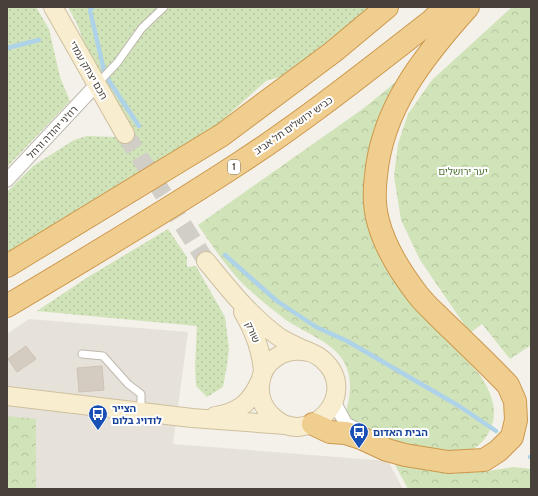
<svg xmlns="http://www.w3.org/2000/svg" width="538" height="496" font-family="Overpass,'Noto Sans Hebrew',sans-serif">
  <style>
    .residential { fill: #e7e2d9 }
    .grass { fill: url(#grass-dots) }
    .forest { fill: url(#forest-crowns) }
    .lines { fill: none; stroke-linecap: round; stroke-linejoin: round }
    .stream { stroke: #aed3e9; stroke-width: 4.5 }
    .building { fill: #d4ccc1; stroke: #cec3b5 }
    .secondary-tunnel { stroke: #d1cec7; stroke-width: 18; stroke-dasharray: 18 9; stroke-linecap: butt }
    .service-casing { stroke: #beb8ae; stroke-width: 9 }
    .minor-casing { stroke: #beb8ae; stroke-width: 15 }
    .secondary-casing { stroke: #cec09f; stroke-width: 20 }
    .trunk-casing { stroke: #cd984c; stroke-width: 24 }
    .service { stroke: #fff; stroke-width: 7 }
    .minor { stroke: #fff; stroke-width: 13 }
    .secondary { stroke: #f9edcf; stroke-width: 18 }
    .trunk { stroke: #f0ce90; stroke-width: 22 }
    .labels { text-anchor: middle; stroke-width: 4; stroke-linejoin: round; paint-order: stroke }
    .shield { fill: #fff; stroke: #7e7a74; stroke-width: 1 }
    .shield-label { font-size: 9px; font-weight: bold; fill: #474139 }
    .street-label { font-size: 10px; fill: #474139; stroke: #fff }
    .park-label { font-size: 10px; fill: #4d7332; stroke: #fff }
    .transit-label { font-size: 10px; font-weight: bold; fill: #164399; stroke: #fff; text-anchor: start }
  </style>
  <defs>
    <pattern id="grass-dots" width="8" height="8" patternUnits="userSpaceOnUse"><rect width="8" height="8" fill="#d1e3b8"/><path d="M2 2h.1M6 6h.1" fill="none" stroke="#b5c49f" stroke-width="1.8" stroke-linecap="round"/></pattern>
    <pattern id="forest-crowns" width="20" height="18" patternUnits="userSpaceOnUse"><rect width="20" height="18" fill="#d1e3b8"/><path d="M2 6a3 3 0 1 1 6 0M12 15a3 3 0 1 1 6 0" fill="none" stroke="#b5c49f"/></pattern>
  </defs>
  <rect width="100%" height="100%" fill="#f4f1eb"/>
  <path class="residential" d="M29 319 188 332 173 444 388 461 403 489H7V334Z"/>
  <path class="grass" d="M7 7H36L49 29 60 77 70 101 7 167Z
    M68 7H370L316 51 283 76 266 81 209 132 7 256V192L33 166 74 140 87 136 115 137 121 136 85 50C82 33 76 21 68 7Z
    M168 229 187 257V267L196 266 225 317 229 349 227 365 223 387 207 397 196 386 195 366 197 326 37 311 88 277Z"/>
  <path class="forest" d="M512 7H531V345L510 359 482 324 470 333 420 260 401 220 394 176 398 144 408 114 432 80Z
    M403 76 369 167 406 290 480 375C491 392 500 412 489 432 484 443 471 453 458 454 449 455 429 450 419 448 411 447 400 447 392 444 376 437 360 426 344 417 350 399 354 380 344 362 332 340 300 332 281 316 268 306 256 296 244 285 226 267 212 245 198 225L364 108Z
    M7 416 36 419V489H7Z
    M393 461 440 469 482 472 513 467 531 469V489H408Z"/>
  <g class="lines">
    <path class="stream" d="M93 7 90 10 105 75 139 126
      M7 48 39 40
      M225 255 277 301 316 327 347 341 459 406 496 431
      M530 457H531"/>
  </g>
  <path class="building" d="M26 346 36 359 17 372 8 359Z
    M102 366 104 390 79 392 77 368Z"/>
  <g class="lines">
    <path class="secondary-tunnel" d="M125 134 206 261"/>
    <defs>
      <path id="service" d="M98 83 117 63 142 28 164 7
        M82 354 103 356 128 384 141 394V412"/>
      <path id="minor" d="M7 180 97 84
        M334 402 346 424 360 431"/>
      <path id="secondary" d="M53 7 125 134
        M206 261C228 288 250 316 279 337 285 341 292 344 298 347 306 351 315 353 322 359 363 394 307 452 271 415 263 407 259 396 260 385 262 360 285 347 308 352
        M243 312C254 331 262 350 263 373
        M7 396 192 418 285 425
        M215 416C240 412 251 402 261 379"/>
      <path id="trunk" d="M7 266 222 135 333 52 387 7
        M7 306C86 259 165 212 241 162 307 119 368 70 430 22L446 7
        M313 424 330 432 346 433 361 438 387 450 405 455 448 462 484 460 498 451 512 437 516 420 515 401 508 385C487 363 465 342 443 321 435 313 425 304 418 295 401 273 385 248 378 221 374 206 374 191 376 176 382 108 424 56 468 7"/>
    </defs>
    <use href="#service" class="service-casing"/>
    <use href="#minor" class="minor-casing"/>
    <use href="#secondary" class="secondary-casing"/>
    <use href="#trunk" class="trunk-casing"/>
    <use href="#service" class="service"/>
    <use href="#minor" class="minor"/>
    <use href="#secondary" class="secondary"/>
    <use href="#trunk" class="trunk"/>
  </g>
  <defs>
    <symbol id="bus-pin" viewBox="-11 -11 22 30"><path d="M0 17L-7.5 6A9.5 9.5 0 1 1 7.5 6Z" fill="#1a4fb4" stroke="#fff"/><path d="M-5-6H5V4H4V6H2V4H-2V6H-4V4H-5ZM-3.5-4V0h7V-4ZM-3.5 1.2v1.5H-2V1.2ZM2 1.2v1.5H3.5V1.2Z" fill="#fff"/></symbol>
  </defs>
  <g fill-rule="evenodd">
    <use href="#bus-pin" x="87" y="403" width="22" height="30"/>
    <use href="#bus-pin" x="348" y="421" width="22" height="30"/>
  </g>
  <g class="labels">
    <rect class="shield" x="228" y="160" width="12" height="14" rx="3"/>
    <g class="shield-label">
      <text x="234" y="170">1</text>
    </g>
    <g class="street-label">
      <text transform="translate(89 70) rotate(60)" y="4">חכם יצחק עמדי</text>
      <text transform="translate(293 125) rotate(-35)" y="4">כביש ירושלים תל אביב</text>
      <text transform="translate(52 132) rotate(-47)" y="4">רוז'ני יהודה ורחל</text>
      <text transform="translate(253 332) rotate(66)" y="4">שורק</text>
    </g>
    <g class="park-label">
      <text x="463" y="175">יער ירושלים</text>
    </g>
    <g class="transit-label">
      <text x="112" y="412">הצייר<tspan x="112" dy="12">לודויג בלום</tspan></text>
      <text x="373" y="436">הבית האדום</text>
    </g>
  </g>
  <rect width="538" height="496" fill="none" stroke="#474139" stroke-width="16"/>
</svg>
